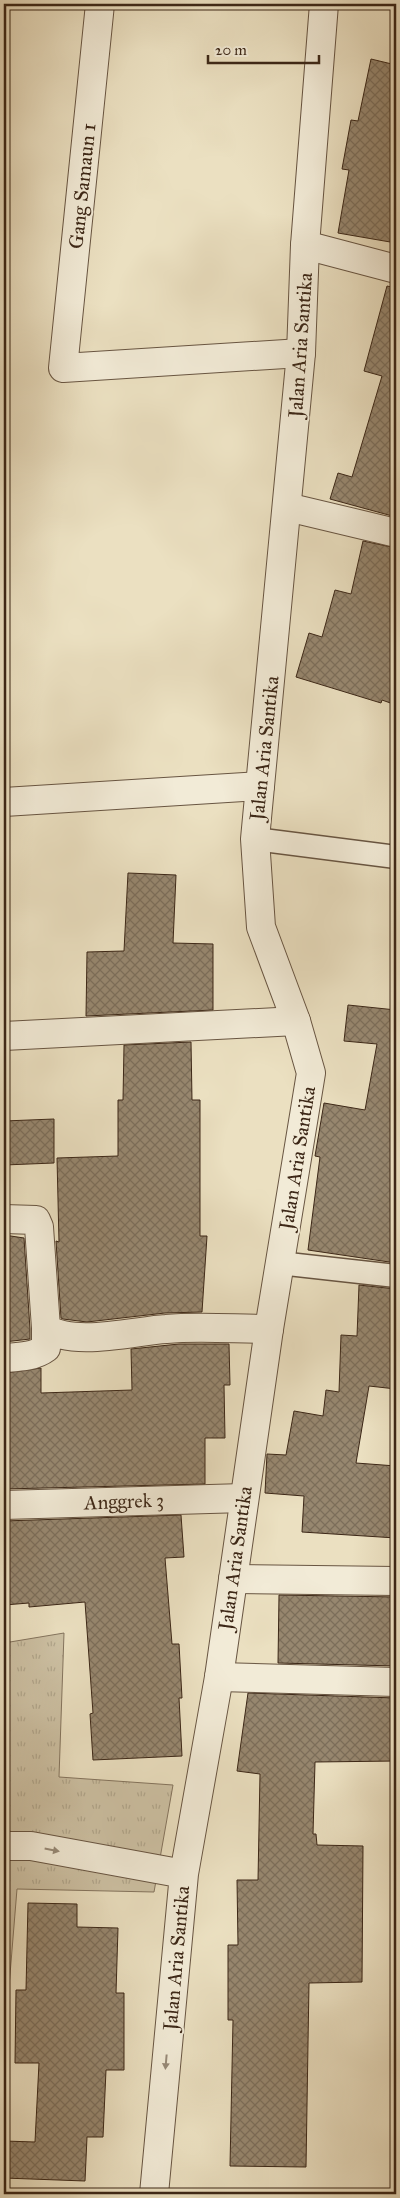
<svg xmlns="http://www.w3.org/2000/svg" width="400" height="2198" font-family="'IM FELL Great Primer',serif">
  <style>
    .grass { fill: url(#grass-tufts); stroke: #84745e }
    .building { fill: url(#building-cross-hatch); stroke: #3c2717 }
    .lines { fill: none; stroke-linecap: round; stroke-linejoin: round }
    .service-casing { stroke: #685542; stroke-width: 25 }
    .minor-casing { stroke: #685542; stroke-width: 30 }
    .tertiary-casing { stroke: #685542; stroke-width: 30 }
    .service { stroke: #f2ebd7; stroke-width: 22 }
    .minor { stroke: #f2ebd7; stroke-width: 28 }
    .tertiary { stroke: #f2ebd7; stroke-width: 28 }
    .oneway { fill: #978977 }
    .labels { text-anchor: middle; stroke-width: 4; stroke-linejoin: round; paint-order: stroke }
    .street-label { font-size: 20px; fill: #3c2717; stroke: #f2ebd7 }
  </style>
  <defs>
    <pattern id="grass-tufts" width="24" height="20" patternUnits="userSpaceOnUse" patternTransform="scale(1.25)"><rect width="24" height="20" fill="#cdc1a4"/><path d="M3 7l-1-3M5 7V3M7 7l1-3M15 17l-1-3M17 17v-4M19 17l1-3" fill="none" stroke="#b1a68c"/></pattern>
    <pattern id="building-cross-hatch" width="8" height="8" patternUnits="userSpaceOnUse" patternTransform="scale(1.25)"><rect width="8" height="8" fill="#97876f"/><path d="M0 0l8 8M0 8l8-8" fill="none" stroke="#7c6e5a"/></pattern>
  </defs>
  <rect width="100%" height="100%" fill="#ebe0c1"/>
  <filter id="stains"><feTurbulence type="fractalNoise" baseFrequency=".004" numOctaves="4"/><feColorMatrix values="0 0 0 0 .2 0 0 0 0 .09 0 0 0 0 .02 0 0 0 .5 -.17"/></filter>
  <radialGradient id="worn" r=".72"><stop offset=".6" stop-color="#630" stop-opacity="0"/><stop offset="1" stop-color="#630" stop-opacity=".3"/></radialGradient>
  <path class="grass" d="M64 1633 59 1777 173 1785 154 1892 17 1889 4 2048V1643Z"/>
  <path class="building" d="M371 59 396 65V243L338 233 349 170 342 169 351 120 358 121Z
    M387 286 396 288V517L330 499 338 473 352 477 382 376 364 371Z
    M363 541 396 548V705L382 700 381 703 296 677 309 633 322 637 335 590 351 594Z
    M128 873 176 875 173 943 213 944V1010L86 1016 87 952 124 951Z
    M348 1005 396 1010V1263L308 1250 320 1157 315 1156 324 1103 365 1110 377 1044 344 1041Z
    M191 1042 192 1100H200V1236H207L202 1312 165 1313 87 1322 63 1319 61 1318 56 1241 59 1242 57 1158 118 1156V1100H123L124 1045Z
    M54 1119V1163L4 1165V1121Z
    M4 1235 24 1238 30 1329V1339L4 1342Z
    M359 1285 396 1289V1389L369 1386 356 1463 396 1466V1538L302 1532 304 1496 265 1493 267 1454 286 1455 294 1411 323 1416 326 1390 339 1392 341 1335 357 1336Z
    M179 1344H229L230 1385H224L225 1438H205V1484L4 1489V1373L41 1368V1393L132 1390 131 1349Z
    M181 1515 184 1557 165 1558 172 1644H179L182 1698H179L182 1756 93 1760 90 1714 93 1713 85 1602 29 1607V1603L4 1605V1521Z
    M279 1595 396 1597V1666L278 1663Z
    M248 1693 396 1698V1761L315 1762 313 1834H316L317 1845 363 1846 362 1982 309 1983 306 2167 230 2166 233 2020H228V1945H238L237 1880H258L260 1774 237 1771Z
    M28 1903 77 1904V1927L118 1928 116 1993H124V2070H106L103 2137H87L85 2181 4 2178V2141L35 2142 39 2063H15L16 1990H26Z"/>
  <g class="lines">
    <defs>
      <path id="service" d="M255 839 396 857
        M279 1263 396 1276"/>
      <path id="minor" d="M100 4 63 368 301 353
        M305 245 396 269
        M287 507 396 533
        M4 802 260 786
        M4 1036 296 1021
        M4 1219 36 1220 39 1227 46 1328C73 1347 134 1331 166 1329 199 1326 235 1329 269 1329
        M4 1358C18 1357 34 1357 46 1348V1328
        M4 1505 244 1498
        M233 1579 396 1581
        M219 1677 396 1682"/>
      <path id="tertiary" d="M4 1846H31L184 1874
        M154 2194 184 1874 219 1677 269 1329 311 1073 296 1021 261 927 255 839 301 353 305 245 324 4"/>
    </defs>
    <use href="#service" class="service-casing"/>
    <use href="#minor" class="minor-casing"/>
    <use href="#tertiary" class="tertiary-casing"/>
    <use href="#service" class="service"/>
    <use href="#minor" class="minor"/>
    <use href="#tertiary" class="tertiary"/>
  </g>
  <defs><path id="oneway-solid" d="M-6-.8H1V-3.2L6.5 0L1 3.2V.8H-6Z" transform="scale(1.25)"/></defs>
  <g class="oneway">
    <use href="#oneway-solid" transform="translate(52 1850) rotate(11)"/>
    <use href="#oneway-solid" transform="translate(166 2062) rotate(95)"/>
  </g>
  <g class="labels">
    <g class="street-label">
      <text transform="translate(82 186) rotate(-84)" y="7">Gang Samaun 1</text>
      <text transform="translate(300 345) rotate(-86)" y="7">Jalan Aria Santika</text>
      <text transform="translate(264 748) rotate(-84)" y="7">Jalan Aria Santika</text>
      <text transform="translate(297 1158) rotate(-81)" y="7">Jalan Aria Santika</text>
      <text transform="translate(124 1501) rotate(-2)" y="7">Anggrek 3</text>
      <text transform="translate(235 1558) rotate(-82)" y="7">Jalan Aria Santika</text>
      <text transform="translate(176 1958) rotate(-85)" y="7">Jalan Aria Santika</text>
    </g>
  </g>
  <rect width="400" height="2198" fill="none" stroke="#ebe0c1" stroke-width="20"/>
  <rect x="5" y="5" width="390" height="2188" fill="none" stroke="#3c2717" stroke-width="2.5"/>
  <rect x="10" y="10" width="380" height="2178" fill="none" stroke="#3c2717"/>
  <path d="M208 55v8h111v-8" fill="none" stroke="#3c2717" stroke-width="2.5"/>
  <text x="215" y="55" font-size="15" fill="#3c2717" stroke="#f2ebd7" stroke-width="4" paint-order="stroke">20 m</text>
  <rect width="100%" height="100%" filter="url(#stains)"/>
  <rect width="100%" height="100%" fill="url(#worn)"/>
</svg>
